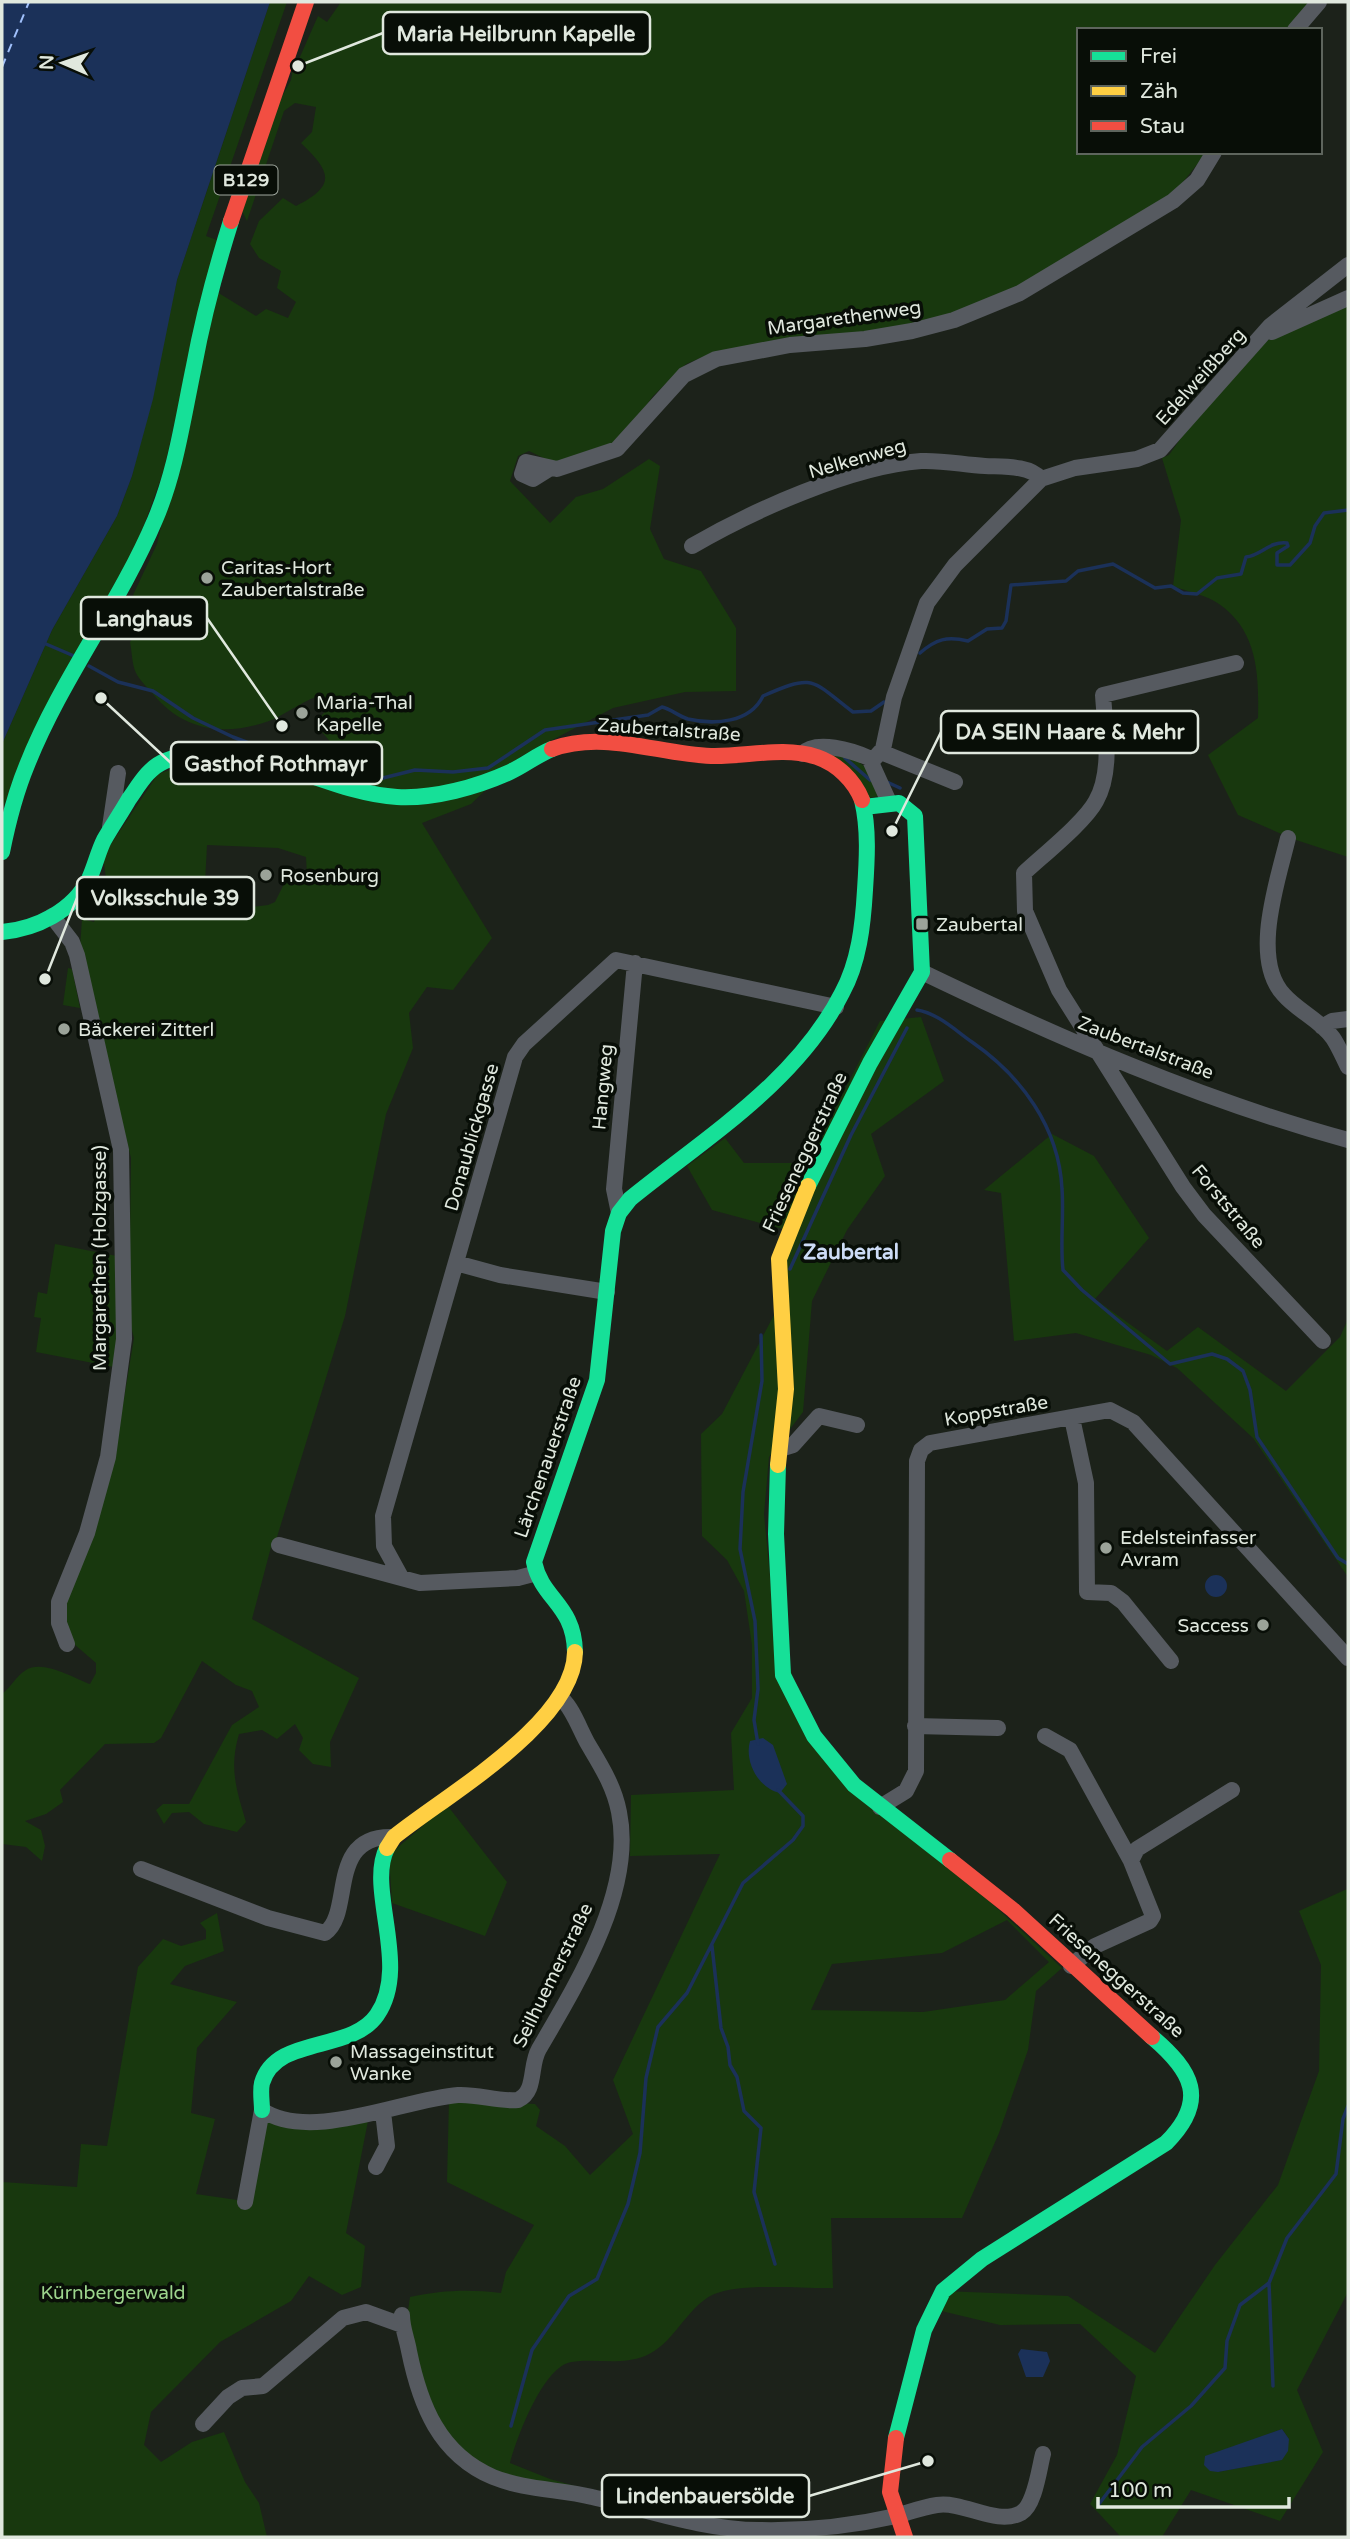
<svg xmlns="http://www.w3.org/2000/svg" width="1350" height="2539" font-family="'Varela Round',sans-serif">
  <style>
    .green { fill: #18380e; fill-rule: evenodd }
    .water { fill: #1b3159 }
    .lines { fill: none; stroke-linecap: round; stroke-linejoin: round }
    .stream { stroke: #1b3159; stroke-width: 3.5 }
    .ferry { stroke: #a0c0fb; stroke-width: 2; stroke-dasharray: 9 7; stroke-linecap: butt }
    .street { stroke: #565a60; stroke-width: 16 }
    .fast { stroke: #16e098; stroke-width: 16 }
    .slow { stroke: #ffcf43; stroke-width: 16 }
    .jam { stroke: #f24e42; stroke-width: 16 }
    .poi-dot { fill: #9ba399; stroke: #080e07; stroke-width: 2.5 }
    .labels { text-anchor: middle; stroke-width: 7; stroke-linejoin: round; paint-order: stroke }
    .shield { fill: #080e07; stroke: #9fa79e; stroke-width: 2 }
    .shield-label { font-size: 18px; font-weight: bold; fill: #e0e8de }
    .street-label { font-size: 19px; fill: #e0e8de; stroke: #080e07 }
    .poi-label { font-size: 19px; fill: #e0e8de; stroke: #080e07; text-anchor: start }
    .park-label { font-size: 19px; fill: #9cd48c; stroke: #080e07 }
    .neighbourhood-label { font-size: 21px; font-weight: bold; fill: #cddcf6; stroke: #080e07 }
    .leader { fill: none; stroke: #e0e8de; stroke-width: 2.5 }
    .callout-dot { fill: #e0e8de; stroke: #080e07; stroke-width: 2.5 }
    .callout { fill: #080e07; stroke: #e0e8de; stroke-width: 2.5 }
    .callout-label { font-size: 21px; text-anchor: middle; font-weight: bold; fill: #e0e8de }
  </style>
  <rect width="100%" height="100%" fill="#1c221a"/>
  <path class="green" d="M270 2H287L206 236 217 240 163 473 135 550 2 809V744L52 630 117 516 132 476 177 280Z
    M341 2H1311L1289 30H1079V152H1207L1171 197 1016 290 964 313 909 326 717 351 686 364 653 396 635 421 609 447 554 463 529 451 518 456 510 481 550 523 576 497 603 489 649 459 660 466 650 529 664 559 701 571 736 628V691L685 692 613 708 520 757 471 804 422 823 492 938 453 990 427 987 409 1013 413 1048 386 1114 345 1316 277 1537 271 1547 252 1619 359 1678 330 1742 331 1767 313 1764 299 1750 303 1738 295 1724 277 1739 262 1730 239 1734C229 1768 236 1788 246 1822L237 1832 204 1824 189 1812 172 1813 164 1824 156 1810 163 1804H189L232 1725 259 1707 252 1691 236 1685 202 1661 161 1738 154 1743 105 1744 60 1790 63 1802 46 1814 25 1821 41 1830 45 1846 42 1861 26 1847 2 1844V1694C11 1687 16 1676 26 1670 42 1659 74 1678 90 1684L96 1673V1663L74 1644 61 1612 116 1447 134 1338 129 1319 131 1158 80 948 82 919 94 922 107 886 103 856 158 774 200 760 326 778 333 763 334 746 315 724 326 710 316 697C299 703 285 715 269 721 225 737 183 731 153 694 148 688 140 681 136 673 132 665 132 652 130 642L149 615 133 595 157 544 217 292 256 316 266 309 288 318 296 302 277 288 281 271 259 258 250 244 259 221 283 198 296 206C338 185 330 171 301 143L312 132 316 107 295 103 284 111 247 221 242 211 273 113 291 80 293 69 301 71 305 61 299 59 318 16 327 22ZM207 845 278 848 306 857 307 875 297 873 290 884 285 882 275 902 268 905 221 911 220 904H209L205 883Z
    M1348 303V857L1293 839 1238 815 1208 755 1258 718C1259 675 1258 631 1219 604 1207 595 1188 592 1173 586L1181 520 1162 458 1169 455 1198 414 1266 341Z
    M825 752C859 754 868 768 885 795L868 798Z
    M68 968 72 969 80 1008 63 1005Z
    M921 1017 944 1081 871 1134 885 1176 847 1230 812 1301 803 1412 769 1457 764 1514 771 1588 806 1732 1062 1968 1036 1991 1028 2050 999 2133 962 2218H831L833 2288C802 2289 731 2281 707 2298 683 2314 673 2344 645 2356 619 2366 597 2358 571 2362 543 2367 517 2437 510 2463L550 2479 647 2506 484 2469 437 2428 406 2325 410 2297C442 2290 469 2289 501 2293L506 2272 534 2225 447 2182 449 2100 535 2104 540 2110 536 2126 565 2146 590 2175 633 2134 613 2080 720 1854 630 1856 631 1795 734 1790 731 1733 752 1698V1645L744 1591 727 1560 702 1536 701 1434 722 1414 784 1296 783 1229 712 1210 687 1166 725 1138 744 1163H807L880 1021ZM1007 1920 1049 1962 1005 2000 923 2012 811 2010 832 1964 942 1953Z
    M1052 1134 1094 1156 1149 1238 1095 1299 1167 1351 1198 1327 1286 1391 1340 1337 1348 1319V1577L1253 1438 1177 1368 1151 1355 1076 1333 1014 1341 1001 1193 984 1190Z
    M55 1244 117 1256 119 1368 36 1352 41 1318 34 1317 38 1292 47 1294Z
    M447 1805 507 1882 485 1936 392 1903 389 1855Z
    M1347 1889 1348 2292 1297 2390 1323 2452 1280 2521 1191 2490 1162 2537H1121L1090 2504 1117 2455 1136 2376 1080 2324 1000 2325 933 2309 943 2291 1068 2296 1155 2353 1215 2265 1278 2185 1319 2071 1321 1965 1299 1911ZM1282 2429 1289 2439 1281 2460 1218 2472 1247 2442Z
    M217 1913 224 1951 185 1966 170 1984 237 2002 197 2048 191 2113 215 2119 196 2194 251 2202 263 2125 268 2121H368L346 2233 365 2246 361 2287 342 2295 309 2276 291 2301 220 2342 151 2412 144 2445 161 2462 192 2442 224 2432 245 2482 259 2503 267 2537H2V2182L77 2187 81 2144 107 2146 138 1967 163 1939 181 1946 206 1939V1930L200 1923Z"/>
  <path class="water" d="M2 2H270L177 280 153 399 132 476 117 516 52 630 2 744Z
    M1205 1586a11 11 0 1 1 22 0a11 11 0 1 1-22 0Z
    M763 1738 773 1745 787 1784 780 1793C759 1789 744 1762 750 1741Z
    M1021 2349 1047 2352 1050 2361 1043 2377H1026L1018 2354Z
    M1282 2429 1289 2439 1288 2451 1282 2460 1218 2472 1210 2471 1204 2465 1205 2456Z"/>
  <g class="lines">
    <path class="stream" d="M46 644 74 656
      M920 653C936 639 947 636 968 641L987 629 1002 628 1006 621 1011 585 1066 581 1078 571 1113 564 1155 588 1171 586 1183 593 1197 594 1217 578 1241 574 1246 557C1262 555 1269 541 1287 543L1288 546 1277 553V565H1290L1310 543 1315 526 1324 513 1348 510
      M89 666 118 682 153 691 193 718 233 737 329 773
      M845 758 870 780
      M887 782 900 788
      M363 783 415 770 453 772 488 768 545 730 648 715 662 707C671 709 678 716 688 719 714 725 750 723 763 696 815 673 811 680 853 712L871 711 884 702
      M917 1010C937 1013 955 1030 972 1042 1021 1076 1059 1127 1062 1189 1064 1216 1060 1243 1063 1270L1082 1290 1170 1364 1212 1354 1227 1359 1243 1371 1250 1390 1257 1437 1338 1558 1348 1564
      M790 1269 851 1135 907 1028
      M758 1744 754 1720 758 1689 755 1621 740 1549 743 1492 762 1381 761 1335
      M712 1946 721 2028 728 2047 730 2065 737 2077 744 2111 761 2128 754 2192 775 2264
      M1269 2283 1273 2386
      M511 2426 532 2350 569 2296 597 2279 628 2204 640 2153 646 2078 658 2027 687 1993 743 1883 793 1840 803 1826V1816L778 1790
      M1099 2504 1142 2447 1191 2406 1225 2368 1227 2341 1240 2305 1269 2283 1287 2238 1336 2174 1343 2119 1348 2106"/>
    <path class="ferry" d="M2 67 29 2"/>
    <path class="street" d="M1295 30 1319 2
      M1272 332 1348 298
      M549 469 533 479 522 474 526 462 557 469 617 449 684 375 716 359 790 345 865 339 912 331 954 320 1020 293 1173 201 1197 180 1214 152
      M692 546C752 511 852 466 921 461 943 460 964 465 985 466 1003 467 1029 465 1041 479
      M1236 663 1103 695C1105 727 1113 771 1096 801 1085 822 1042 856 1024 873L1025 911 1059 990 1183 1187 1204 1215 1323 1341
      M881 752 955 782
      M802 754C816 739 853 751 869 758L889 802
      M873 760 883 749 894 697 927 603 955 565 1041 479 1075 468 1137 459 1160 450 1270 326 1348 265
      M110 827 118 773
      M1288 838C1278 880 1250 959 1284 995 1298 1011 1320 1020 1333 1038 1339 1047 1343 1057 1348 1067
      M52 916 72 942 77 955 121 1150 124 1339 108 1457 87 1533 59 1602V1623L67 1644
      M922 972C1059 1038 1201 1100 1348 1140
      M1322 1027 1332 1021 1348 1019
      M619 1213 614 1189 635 963
      M456 1263 500 1275 607 1292
      M1072 1418 1086 1483 1087 1592 1111 1593 1123 1602 1171 1661
      M780 1449 793 1445 819 1416 857 1425
      M279 1545 420 1583 518 1578 537 1573
      M401 1577 384 1546 383 1516 515 1057 524 1044 616 960 836 1007
      M915 1726 998 1728
      M1045 1736 1070 1750 1131 1861 1153 1916 1150 1921 1095 1946 1071 1966
      M880 1807 906 1791 916 1771 917 1461 921 1450 930 1443 1110 1410 1133 1422 1348 1658
      M1131 1861 1137 1849 1232 1790
      M141 1869 268 1918 325 1933C354 1913 326 1834 394 1837
      M376 2167 387 2146 383 2112
      M245 2202 262 2110C310 2143 405 2099 458 2095 479 2094 498 2102 518 2100 537 2091 529 2066 539 2049 577 1984 635 1890 619 1812 614 1786 601 1766 588 1744 580 1730 573 1709 562 1699
      M402 2315C402 2328 407 2339 409 2351 420 2405 439 2454 493 2477 525 2490 560 2489 592 2497 646 2509 703 2530 759 2530 804 2531 852 2526 896 2516 910 2512 923 2507 937 2505 964 2501 996 2526 1021 2513 1035 2505 1039 2469 1043 2454
      M203 2424 228 2397 242 2388 263 2386 343 2318 366 2312 402 2325"/>
    <path class="fast" d="M2 852C8 822 15 794 27 765 61 679 119 605 155 520 176 471 183 418 194 366 203 317 216 269 231 221
      M2 932C36 929 73 911 89 879 95 866 98 852 104 840 112 826 121 813 129 799 139 785 148 768 165 761 241 730 322 793 397 797 434 799 477 787 510 772 525 765 537 755 552 749
      M808 1186 870 1063 922 972 915 816 899 803 864 807
      M778 1465 776 1534 783 1675 814 1736 854 1785 950 1860
      M575 1652C574 1604 542 1600 534 1562L597 1380 613 1231 619 1213 630 1199C705 1138 797 1082 842 993 859 962 863 925 865 890 867 860 869 829 862 800
      M262 2110C262 2102 260 2091 262 2083 276 2035 351 2053 377 2015 411 1966 366 1889 387 1848
      M896 2438 924 2330 943 2291 982 2259 1166 2143C1209 2100 1192 2071 1152 2037"/>
    <path class="slow" d="M778 1465 786 1389 779 1259 808 1186
      M387 1848 394 1837C446 1795 574 1723 575 1652"/>
    <path class="jam" d="M231 221 306 2
      M552 749C604 730 658 754 711 756 746 757 783 746 817 757 837 764 854 780 862 800
      M950 1860 1013 1910 1152 2037
      M896 2438 890 2492 905 2537"/>
  </g>
  <g class="poi-dot">
    <circle cx="207" cy="578" r="7"/>
    <circle cx="302" cy="713" r="7"/>
    <circle cx="266" cy="875" r="7"/>
    <rect x="915" y="917" width="14" height="14" rx="3.5"/>
    <circle cx="64" cy="1029" r="7"/>
    <circle cx="1106" cy="1548" r="7"/>
    <circle cx="1263" cy="1625" r="7"/>
    <circle cx="336" cy="2062" r="7"/>
  </g>
  <g class="labels">
    <rect class="shield" x="214.5" y="165.5" width="63" height="29" rx="5"/>
    <g class="shield-label">
      <text x="246" y="186">B129</text>
    </g>
    <g class="street-label">
      <text transform="translate(844 317) rotate(-8)" y="7">Margarethenweg</text>
      <text transform="translate(1200 376) rotate(-48)" y="7">Edelweißberg</text>
      <text transform="translate(857 458) rotate(-16)" y="7">Nelkenweg</text>
      <text transform="translate(669 729) rotate(4)" y="7">Zaubertalstraße</text>
      <text transform="translate(1146 1047) rotate(21)" y="7">Zaubertalstraße</text>
      <text transform="translate(602 1087) rotate(-85)" y="7">Hangweg</text>
      <text transform="translate(471 1137) rotate(-74)" y="7">Donaublickgasse</text>
      <text transform="translate(804 1152) rotate(-65)" y="7">Frieseneggerstraße</text>
      <text transform="translate(1229 1206) rotate(50)" y="7">Forststraße</text>
      <text transform="translate(99 1258) rotate(-90)" y="7">Margarethen (Holzgasse)</text>
      <text transform="translate(996 1410) rotate(-10)" y="7">Koppstraße</text>
      <text transform="translate(547 1457) rotate(-71)" y="7">Lärchenauerstraße</text>
      <text transform="translate(552 1975) rotate(-64)" y="7">Seilhuemerstraße</text>
      <text transform="translate(1117 1975) rotate(42)" y="7">Frieseneggerstraße</text>
    </g>
    <g class="poi-label">
      <text x="221" y="574">Caritas-Hort<tspan x="221" dy="22">Zaubertalstraße</tspan></text>
      <text x="316" y="709">Maria-Thal<tspan x="316" dy="22">Kapelle</tspan></text>
      <text x="280" y="882">Rosenburg</text>
      <text x="936" y="931">Zaubertal</text>
      <text x="78" y="1036">Bäckerei Zitterl</text>
      <text x="1120" y="1544">Edelsteinfasser<tspan x="1120" dy="22">Avram</tspan></text>
      <text x="1249" y="1632" text-anchor="end">Saccess</text>
      <text x="350" y="2058">Massageinstitut<tspan x="350" dy="22">Wanke</tspan></text>
    </g>
    <g class="park-label">
      <text x="113" y="2299">Kürnbergerwald</text>
    </g>
    <g class="neighbourhood-label">
      <text x="851" y="1259">Zaubertal</text>
    </g>
  </g>
  <path class="leader" d="M298 66L383 33M282 726L207 618M892 831L941 732M101 698L171 763M45 979L77 898M928 2461L809 2496"/>
  <g class="callout-dot">
    <circle cx="298" cy="66" r="7"/>
    <circle cx="282" cy="726" r="7"/>
    <circle cx="892" cy="831" r="7"/>
    <circle cx="101" cy="698" r="7"/>
    <circle cx="45" cy="979" r="7"/>
    <circle cx="928" cy="2461" r="7"/>
  </g>
  <g class="callout">
    <rect x="383" y="12" width="267" height="42" rx="7"/>
    <rect x="81" y="597" width="126" height="42" rx="7"/>
    <rect x="941" y="711" width="257" height="42" rx="7"/>
    <rect x="171" y="742" width="211" height="42" rx="7"/>
    <rect x="77" y="877" width="177" height="42" rx="7"/>
    <rect x="602" y="2475" width="207" height="42" rx="7"/>
  </g>
  <g class="callout-label">
    <text x="516" y="41">Maria Heilbrunn Kapelle</text>
    <text x="144" y="626">Langhaus</text>
    <text x="1070" y="739">DA SEIN Haare &amp; Mehr</text>
    <text x="276" y="771">Gasthof Rothmayr</text>
    <text x="165" y="905">Volksschule 39</text>
    <text x="705" y="2503">Lindenbauersölde</text>
  </g>
  <rect width="1350" height="2539" fill="none" stroke="#e0e8de" stroke-width="7"/>
  <rect x="1077" y="28" width="245" height="126" fill="#080e07" stroke="#5e655d" stroke-width="2"/>
  <rect x="1091" y="51" width="35" height="10" fill="#16e098" stroke="#5e655d" stroke-width="2"/>
  <text x="1140" y="63" font-size="21" fill="#e0e8de">Frei</text>
  <rect x="1091" y="86" width="35" height="10" fill="#ffcf43" stroke="#5e655d" stroke-width="2"/>
  <text x="1140" y="98" font-size="21" fill="#e0e8de">Zäh</text>
  <rect x="1091" y="121" width="35" height="10" fill="#f24e42" stroke="#5e655d" stroke-width="2"/>
  <text x="1140" y="133" font-size="21" fill="#e0e8de">Stau</text>
  <g transform="translate(63 63) rotate(272)" stroke="#080e07" stroke-width="5" paint-order="stroke">
  <path d="M0-5L12 26L0 18L-12 26Z" fill="#e0e8de"/>
  <text y="-10" font-size="19" font-weight="bold" text-anchor="middle" fill="#e0e8de">N</text>
  </g>
  <path d="M1098 2497v10h191v-10" fill="none" stroke="#e0e8de" stroke-width="3.5"/>
  <text x="1108" y="2497" font-size="21" fill="#e0e8de" stroke="#080e07" stroke-width="5" paint-order="stroke">100 m</text>
</svg>
